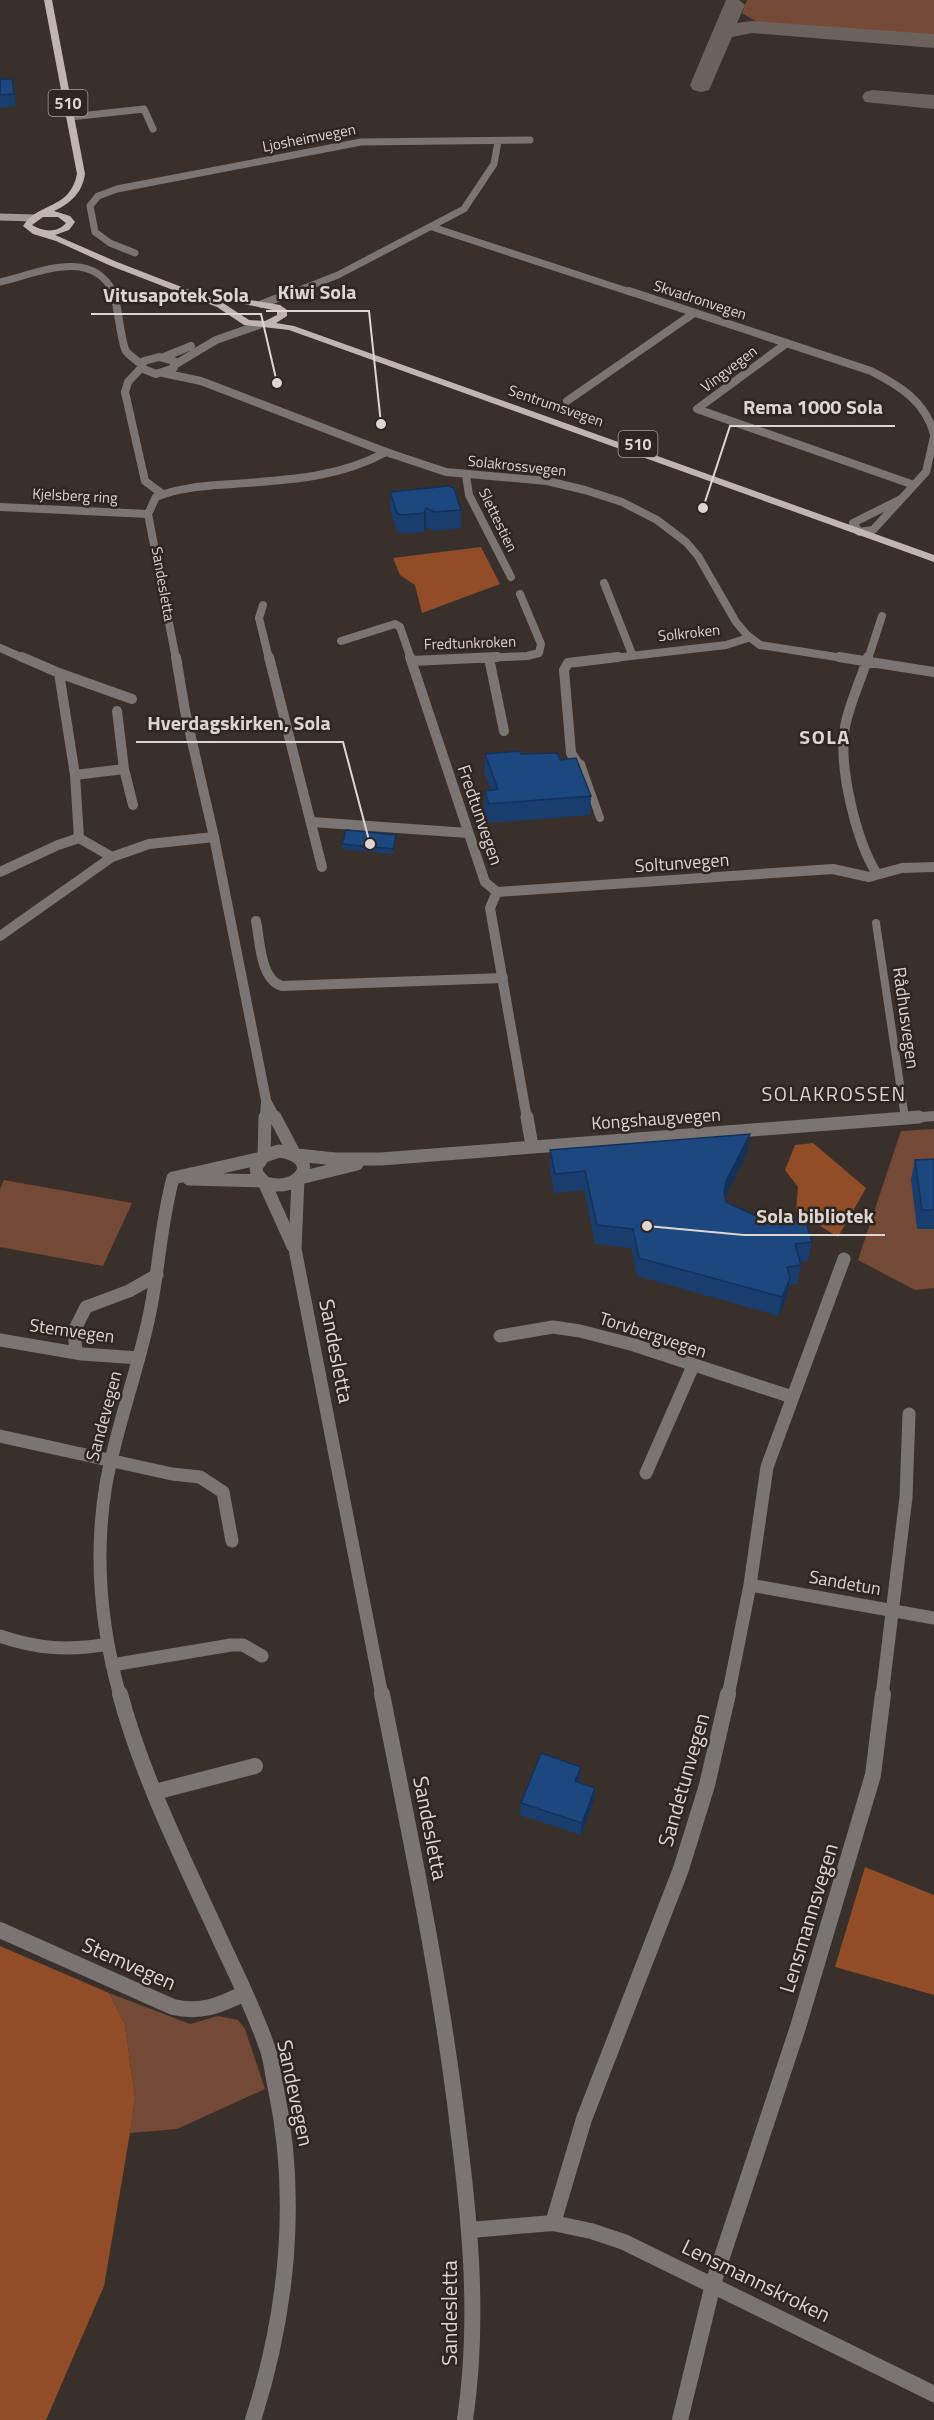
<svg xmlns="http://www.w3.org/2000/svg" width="934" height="2420" font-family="'Titillium Web',sans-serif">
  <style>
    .green { fill: #744a36 }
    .forest { fill: #914c28 }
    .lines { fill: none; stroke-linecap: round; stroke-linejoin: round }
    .taxiway { fill: #6b625e; fill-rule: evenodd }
    .pedestrian { stroke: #7a7472; stroke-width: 8 }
    .minor-far4 { stroke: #7a7472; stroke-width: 7 }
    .minor-far3 { stroke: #7a7472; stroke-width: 8 }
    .minor-far2 { stroke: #7a7472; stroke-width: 10 }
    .minor-far1 { stroke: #7a7472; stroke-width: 13 }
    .minor { stroke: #7a7472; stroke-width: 16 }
    .tertiary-far3 { stroke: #7a7472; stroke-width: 8 }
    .tertiary-far2 { stroke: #7a7472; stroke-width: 10 }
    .tertiary-far1 { stroke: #7a7472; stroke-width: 13 }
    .tertiary { stroke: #7a7472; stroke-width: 16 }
    .secondary { stroke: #a29995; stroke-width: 7 }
    .primary { fill: #c0b5b0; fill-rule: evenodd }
    .wall { fill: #193d6d }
    .shaded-wall { fill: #143259 }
    .building { fill: #1d477f; stroke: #143259; stroke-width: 1.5 }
    .labels { text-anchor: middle; stroke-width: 5; stroke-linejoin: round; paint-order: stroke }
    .far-street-label { font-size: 15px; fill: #dcd6d3; stroke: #302621 }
    .shield { fill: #302621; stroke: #a8a19e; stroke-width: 1.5 }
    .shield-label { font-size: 16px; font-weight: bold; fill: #dcd6d3 }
    .street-label { font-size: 18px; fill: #dcd6d3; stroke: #302621 }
    .far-district-label { font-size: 20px; font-weight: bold; letter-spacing: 1.5px; fill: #dcd6d3; stroke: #302621 }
    .neighbourhood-label { font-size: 20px; letter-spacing: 1.5px; fill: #dcd6d3; stroke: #302621 }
    .near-street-label { font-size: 21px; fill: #dcd6d3; stroke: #302621 }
    .leader { fill: none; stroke: #dcd6d3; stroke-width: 2 }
    .callout-dot { fill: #dcd6d3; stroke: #302621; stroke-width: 2 }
    .callout-label { font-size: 20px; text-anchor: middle; font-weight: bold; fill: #dcd6d3; stroke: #302621; stroke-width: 5; stroke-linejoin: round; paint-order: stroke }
  </style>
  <rect width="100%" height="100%" fill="#3a302b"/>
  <path class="green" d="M747 0H934V37L757 22 742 13Z
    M934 1129V1288L915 1290 858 1260 901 1131Z
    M4 1180 132 1203 103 1266 0 1247V1189Z
    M109 1993 190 2024 218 2016 238 2020 245 2029 265 2089 177 2129 130 2133 135 2098 125 2025Z"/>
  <path class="forest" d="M481 547 500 584 422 613 415 585 400 575 393 558Z
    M813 1143 866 1188 838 1237 796 1211 798 1187 785 1170 795 1145Z
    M865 1867 934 1895V1995L835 1967Z
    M0 1946 109 1993 125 2025 135 2098 130 2133 104 2286 46 2420H0Z"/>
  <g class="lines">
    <path class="taxiway" d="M726 0H739L745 5 737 23 752 21 934 34V48L752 33 732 37 709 90 701 92 693 90 690 85Z
      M873 90 934 95V109L865 102 862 97 865 92Z"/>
    <path class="pedestrian" d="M576 761 581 764 600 818
      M876 923 905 1118"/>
    <path class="minor-far4" d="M70 117 144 109 153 129
      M432 227 633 293
      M135 253 110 243 95 232 90 206 98 196 117 189 361 142 530 140
      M0 282C39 273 91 247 114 293
      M292 293 338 275 464 209 494 164 498 141"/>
    <path class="minor-far3" d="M113 291C118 304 121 344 126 351 130 356 136 360 141 364
      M629 291 871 371C900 386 925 401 934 434
      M262 304 296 291
      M787 343 697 409 914 485
      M141 368 128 382 125 392 145 481 161 493
      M567 401 694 313
      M386 452 446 472 547 481 585 490 622 502 657 520 686 542 698 556 736 622 747 635 760 645 849 659
      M466 475 469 495 511 577
      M899 500 853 523 859 532 873 530 926 472 934 437
      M604 583 632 654
      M263 605 259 618 269 659
      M341 641 395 624 400 627 411 659
      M0 648 25 659
      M462 659 527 656 539 653 541 644 520 594
      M605 659 726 645 748 638
      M868 659 882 616"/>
    <path class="minor-far2" d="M22 657 59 673 75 775 79 838 112 857
      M269 657 322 867
      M410 657 485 882 497 892
      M839 657 934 672
      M868 657C861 680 849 704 845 727 838 766 856 841 877 874
      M489 658 504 731
      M412 661 497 657
      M59 673 132 699
      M117 711 124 769 133 805
      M576 761 571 753 564 670 568 663 618 657
      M75 775 124 769
      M312 822 468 833
      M0 872 58 845 79 838
      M497 892 833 869 869 877 902 868 934 867
      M497 892 490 908 527 1119
      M256 921C260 940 260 980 282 986L503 978
      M0 936 112 857 149 844 214 837"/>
    <path class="minor-far1" d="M527 1117 532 1146
      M173 1178 262 1158
      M189 1179 262 1181
      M500 1336 553 1327 580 1331 634 1345 792 1397
      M0 1340 82 1354 139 1358
      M82 1354 76 1352 74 1331 86 1307 129 1291 157 1275
      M0 1436 172 1474 200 1477 223 1492 232 1541
      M646 1473 693 1366
      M750 1585 934 1618
      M0 1636C37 1649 70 1651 108 1644
      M112 1665 231 1645H243L262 1656
      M120 1696C101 1628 94 1555 106 1484 116 1429 136 1376 148 1321 159 1274 160 1225 173 1178
      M728 1696 750 1585 767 1467 844 1259
      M882 1696 906 1497 909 1414"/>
    <path class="minor" d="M120 1694C143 1779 183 1858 219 1937 236 1974 255 2011 268 2050 272 2062 273 2076 276 2089 299 2199 287 2314 253 2420
      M155 1792 255 1766
      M0 1930 173 2007C201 2013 218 2006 243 1994
      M553 2223 591 2231 624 2242 934 2394
      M470 2230 553 2223 584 2119 681 1869 707 1785 728 1694
      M680 2420 713 2284 798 2027 873 1775 883 1694"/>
    <path class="tertiary-far3" d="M159 357 174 361V368L156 374 141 368 144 361Z
      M164 357 191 346
      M176 364 216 340 259 325
      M163 373 201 381 386 452
      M0 507 148 514
      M176 659 148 514 156 497C180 487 207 486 233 484 286 480 339 478 386 452"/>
    <path class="tertiary-far2" d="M176 657 185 711 214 837 266 1100 265 1119
      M266 1101 276 1119
      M900 1119 934 1116"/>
    <path class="tertiary-far1" d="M275 1117 294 1153
      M279 1151C323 1157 301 1194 265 1183L257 1174 256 1167 264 1156Z
      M297 1155 335 1159H381L919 1117
      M264 1156 265 1117
      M300 1178 357 1164
      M298 1180 295 1249 382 1696
      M264 1182 293 1246"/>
    <path class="tertiary" d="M382 1694C411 1841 442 1987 459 2136 471 2231 479 2325 465 2420"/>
    <path class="secondary" d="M0 217 34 218"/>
    <path class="primary" d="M44 0H52L85 174C82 193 71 203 54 211L70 216 75 222 69 230 55 235 117 262 223 303 249 320 265 321 277 315V311L216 298V294L280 305 287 310V316L276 323 294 326 934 555V562L289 330 244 325 217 307 111 266 56 241 33 234 23 226C38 202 70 210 77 174ZM43 217H58L66 223C58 233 43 232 32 225Z"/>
  </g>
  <path class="wall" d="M0 79H12L16 106 0 108Z
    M390 492 461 510V528L435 531 426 527 424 532 403 534 397 531 390 510Z
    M485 754H521L560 760 591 796 590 815 489 823 484 810 485 791 491 790 484 773Z
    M396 840 393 854 342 849V844Z
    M750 1134 747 1153 725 1197 726 1202 812 1242 808 1261 800 1262 801 1265 797 1284 789 1285 787 1297 779 1316 637 1276 631 1248 595 1244 584 1190 554 1193 550 1169V1150Z
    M934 1159V1229H917L911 1179 915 1160Z
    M581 1767 579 1782 594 1801 581 1835 520 1815 521 1803Z"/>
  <path class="shaded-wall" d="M426 508V527L424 532V513Z
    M396 835V840L393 854V849Z
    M750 1134 747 1153 724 1201V1192L726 1181Z
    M790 1278 787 1297 779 1316 782 1297Z
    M581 1767 579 1780 574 1794 575 1781Z
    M595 1788 594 1801 581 1835 582 1823Z"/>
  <path class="building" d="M0 79H12L14 94 0 95Z
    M448 486 454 488 461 510 435 512 426 508 424 513 402 515 397 513 390 492Z
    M520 751 521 754 557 753 560 760 576 758 591 796 489 804 485 791 498 789 485 754Z
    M346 830 396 835 393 849 342 844Z
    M750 1134 726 1181 724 1192 726 1202 758 1217 805 1219 812 1242 795 1244 801 1265 787 1267 790 1278 782 1297 639 1258 633 1229 597 1225 585 1171 555 1174 550 1150Z
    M934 1159V1210H922L915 1160Z
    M541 1753 581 1767 575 1781 595 1788 582 1823 521 1803Z"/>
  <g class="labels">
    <g class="far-street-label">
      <text transform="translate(309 138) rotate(-11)" y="5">Ljosheimvegen</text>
      <text transform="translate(700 300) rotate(18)" y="5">Skvadronvegen</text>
      <text transform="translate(729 369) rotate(-37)" y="5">Vingvegen</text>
      <text transform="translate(556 406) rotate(19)" y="5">Sentrumsvegen</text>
      <text transform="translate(517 466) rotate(6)" y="5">Solakrossvegen</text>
      <text transform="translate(75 496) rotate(3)" y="5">Kjelsberg ring</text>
      <text transform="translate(498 520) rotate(64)" y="5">Slettestien</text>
      <text transform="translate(163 584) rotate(80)" y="5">Sandesletta</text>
      <text transform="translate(689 633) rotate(-6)" y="5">Solkroken</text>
      <text transform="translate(470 643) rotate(-2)" y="5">Fredtunkroken</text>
    </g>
    <g class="shield">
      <rect x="48.5" y="90" width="39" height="26" rx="4.5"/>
      <rect x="618.5" y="431" width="39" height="26" rx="4.5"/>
    </g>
    <g class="shield-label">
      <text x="68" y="109">510</text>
      <text x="638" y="450">510</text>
    </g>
    <g class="street-label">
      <text transform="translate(480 815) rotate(71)" y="6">Fredtunvegen</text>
      <text transform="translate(682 863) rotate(-4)" y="6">Soltunvegen</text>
      <text transform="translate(906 1018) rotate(82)" y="6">Rådhusvegen</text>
      <text transform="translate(656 1119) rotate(-4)" y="6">Kongshaugvegen</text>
      <text transform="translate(72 1331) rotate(8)" y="6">Stemvegen</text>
      <text transform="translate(653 1335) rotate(18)" y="6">Torvbergvegen</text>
      <text transform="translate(104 1416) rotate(-75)" y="6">Sandevegen</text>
      <text transform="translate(845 1583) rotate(10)" y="6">Sandetun</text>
    </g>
    <g class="far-district-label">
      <text x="825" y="744">SOLA</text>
    </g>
    <g class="neighbourhood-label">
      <text x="834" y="1101">SOLAKROSSEN</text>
    </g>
    <g class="near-street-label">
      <text transform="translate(336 1351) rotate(79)" y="7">Sandesletta</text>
      <text transform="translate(684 1780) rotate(-74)" y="7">Sandetunvegen</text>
      <text transform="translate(430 1828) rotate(79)" y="7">Sandesletta</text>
      <text transform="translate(809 1918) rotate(-73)" y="7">Lensmannsvegen</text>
      <text transform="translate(129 1964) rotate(24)" y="7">Stemvegen</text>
      <text transform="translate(295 2093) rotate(78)" y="7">Sandevegen</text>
      <text transform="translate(756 2281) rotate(26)" y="7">Lensmannskroken</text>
      <text transform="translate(450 2313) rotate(-90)" y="7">Sandesletta</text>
    </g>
  </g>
  <path class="leader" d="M381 424L369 311H266M277 383L261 314H91M703 508L730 426H895M370 844L343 742H136M647 1226L744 1235H885"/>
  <g class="callout-dot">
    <circle cx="381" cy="424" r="6"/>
    <circle cx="277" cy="383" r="6"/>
    <circle cx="703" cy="508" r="6"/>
    <circle cx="370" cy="844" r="6"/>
    <circle cx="647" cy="1226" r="6"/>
  </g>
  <g class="callout-label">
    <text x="317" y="299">Kiwi Sola</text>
    <text x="176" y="302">Vitusapotek Sola</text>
    <text x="813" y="414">Rema 1000 Sola</text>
    <text x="239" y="730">Hverdagskirken, Sola</text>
    <text x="815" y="1223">Sola bibliotek</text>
  </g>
</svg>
